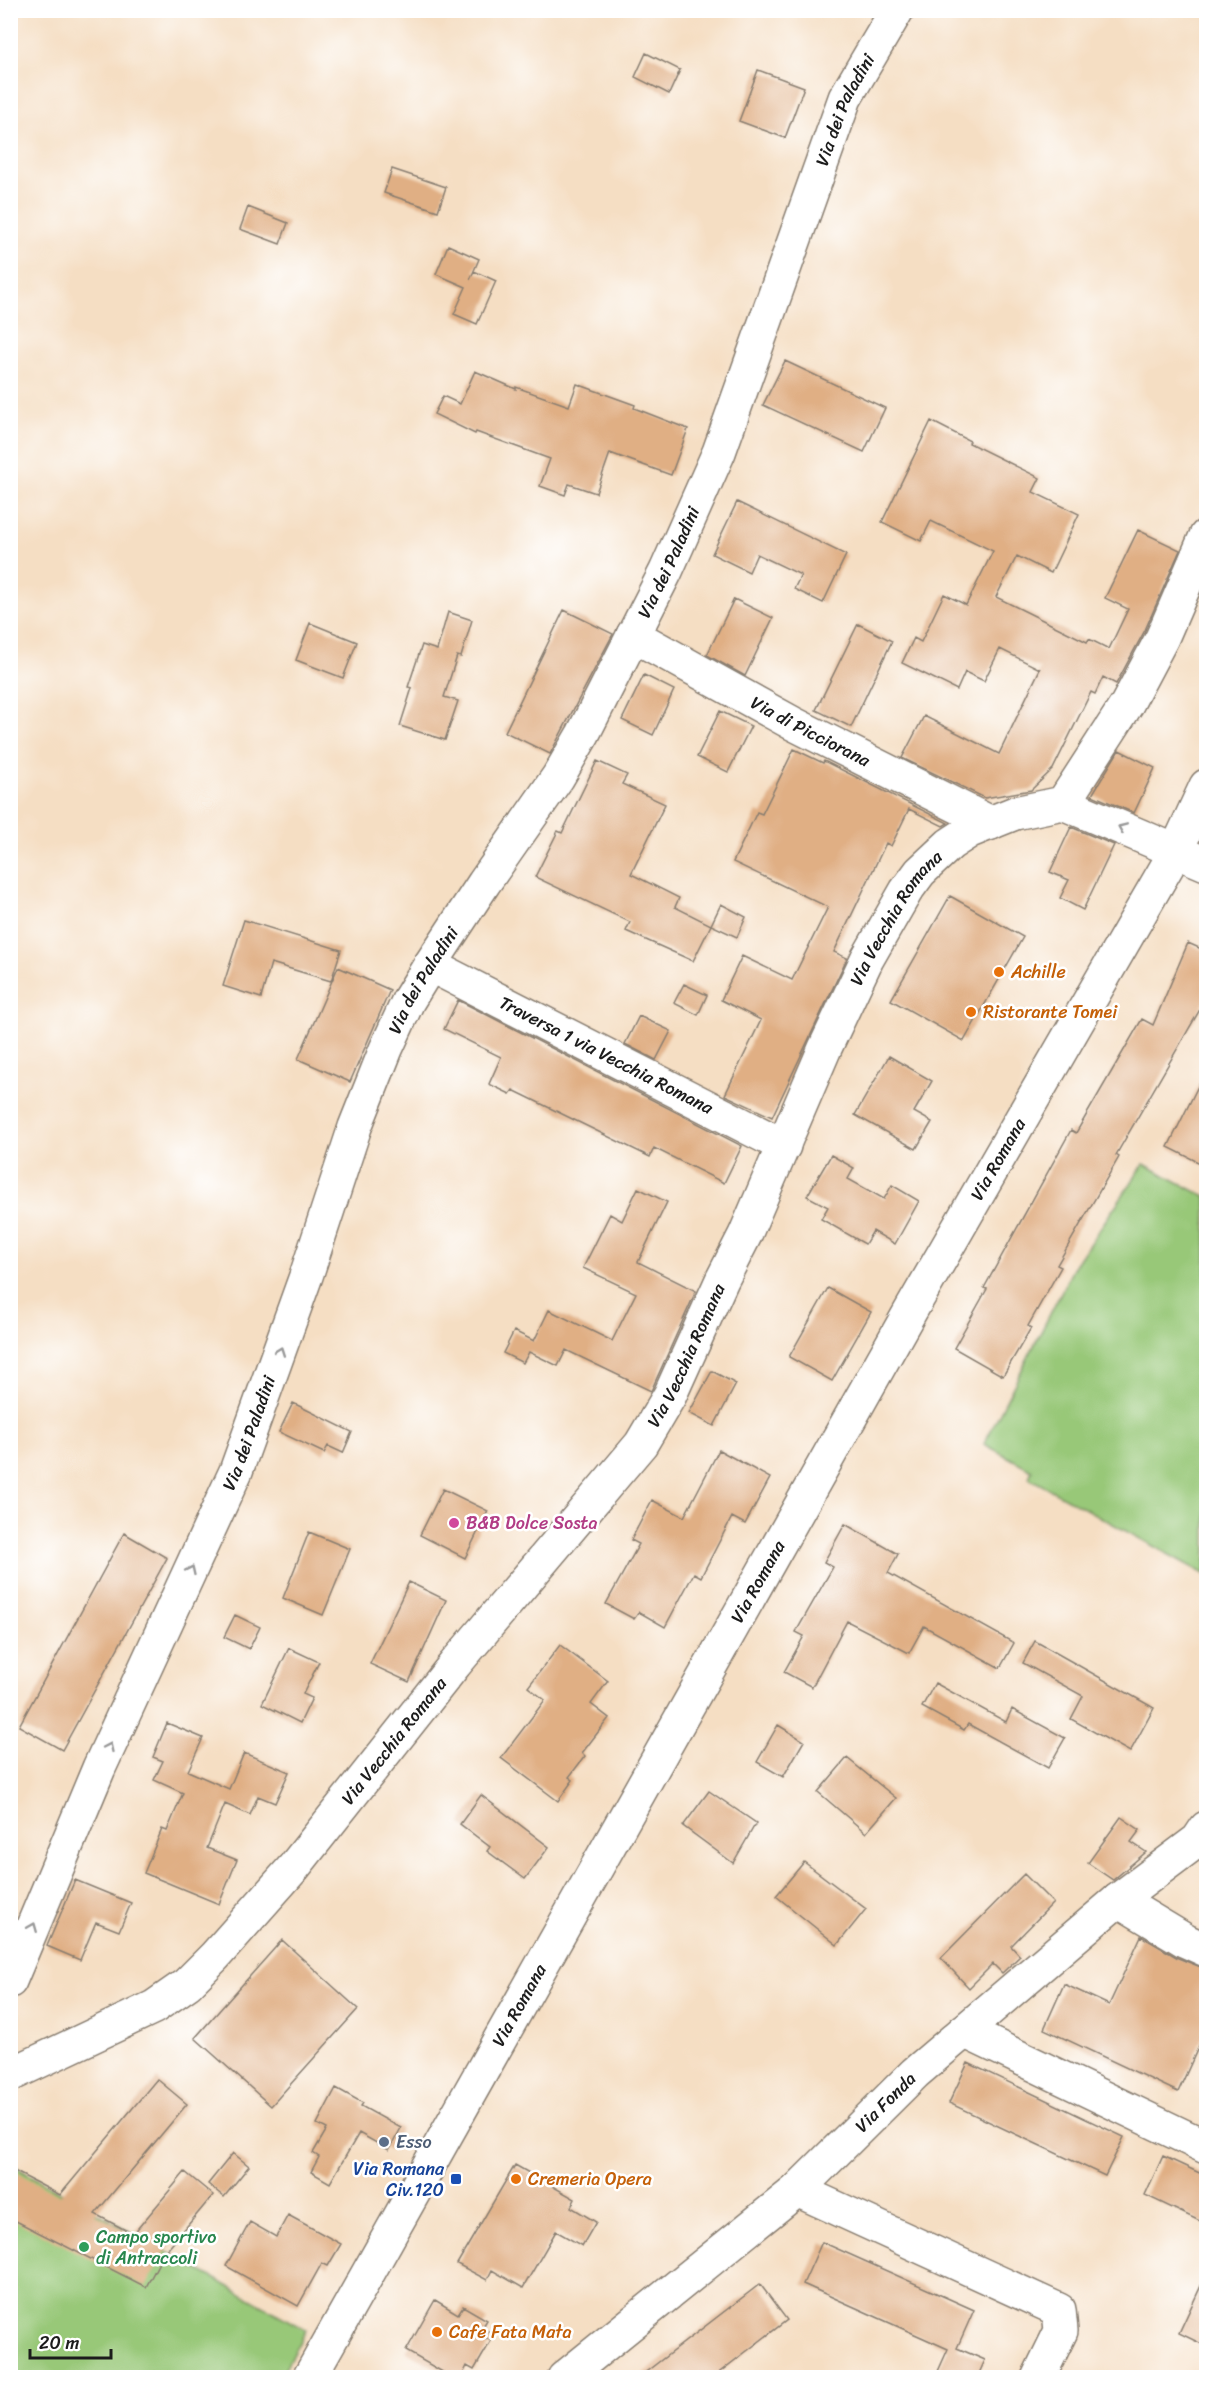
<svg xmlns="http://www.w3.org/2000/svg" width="1217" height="2388" font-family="Sriracha,sans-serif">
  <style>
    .green { fill: #98c878; stroke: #5a724a; stroke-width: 1.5 }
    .building { fill: #e0af84 }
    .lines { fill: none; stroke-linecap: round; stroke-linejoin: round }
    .minor-casing { stroke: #887d70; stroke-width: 36 }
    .major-casing { stroke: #887d70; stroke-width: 36 }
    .minor { stroke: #fff; stroke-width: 33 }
    .major { stroke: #fff; stroke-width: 33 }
    .oneway { stroke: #999 }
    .food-dot { fill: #e8710a; stroke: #fff; stroke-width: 2 }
    .hotel-dot { fill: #d1479c; stroke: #fff; stroke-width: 2 }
    .service-dot { fill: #5c6f8a; stroke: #fff; stroke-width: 2 }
    .transit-dot { fill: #1a4fb4; stroke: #fff; stroke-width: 2 }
    .leisure-dot { fill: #2e9e5b; stroke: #fff; stroke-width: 2 }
    .labels { text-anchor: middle; stroke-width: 5; stroke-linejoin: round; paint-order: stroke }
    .street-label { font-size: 18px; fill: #1c1c1c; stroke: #fff }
    .food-label { font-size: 18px; fill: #c56008; stroke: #fff; text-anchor: start }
    .hotel-label { font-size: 18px; fill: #b23c85; stroke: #fff; text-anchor: start }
    .service-label { font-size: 18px; fill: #4e5e75; stroke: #fff; text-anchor: start }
    .transit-label { font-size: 18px; fill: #164399; stroke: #fff; text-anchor: end }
    .leisure-label { font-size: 18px; fill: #27864d; stroke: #fff; text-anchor: start }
  </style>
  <rect width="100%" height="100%" fill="#fff"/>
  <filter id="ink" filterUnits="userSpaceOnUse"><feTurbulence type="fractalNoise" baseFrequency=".0167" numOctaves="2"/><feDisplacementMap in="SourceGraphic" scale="12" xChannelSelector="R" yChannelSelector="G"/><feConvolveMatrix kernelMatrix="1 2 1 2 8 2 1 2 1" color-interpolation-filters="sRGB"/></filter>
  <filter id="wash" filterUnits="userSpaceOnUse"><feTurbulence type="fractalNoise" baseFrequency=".008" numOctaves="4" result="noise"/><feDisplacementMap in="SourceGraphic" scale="24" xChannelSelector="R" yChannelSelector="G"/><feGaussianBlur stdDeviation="1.35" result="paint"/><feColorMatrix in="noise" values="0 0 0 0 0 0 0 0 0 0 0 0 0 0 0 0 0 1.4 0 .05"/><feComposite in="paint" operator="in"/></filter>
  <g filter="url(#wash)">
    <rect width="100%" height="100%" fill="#f5dec3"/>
    <path class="green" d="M1144 1164 1206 1197V1575L1029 1478 1032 1470 984 1444 1075 1265Z
      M10 2164 306 2330 280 2377H11Z"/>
    <g id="blocks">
      <path class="building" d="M646 53 680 70 669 94 635 77Z
        M758 70 804 87 785 138 739 121Z
        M392 169 446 187 438 211 384 193Z
        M248 207 288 223 280 244 240 229Z
        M448 245 479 259 470 280 474 271 496 281 477 324 454 314 466 287 436 274Z
        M785 361 885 408 864 452 763 405Z
        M475 371 516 389V387L569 406 577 384 635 405 634 408 688 429 671 475 610 453 596 493 569 484 565 495 540 486 550 459 476 432 475 434 434 414 443 396 460 404Z
        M931 421 970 441 969 443 1040 478 1033 492 1079 514 1051 573 1017 556 996 597 1087 642 1089 639 1109 649 1128 609 1105 598 1138 530 1180 550 1145 630 1116 684 1103 677 1095 694 1091 692 1053 769 1031 790 985 798 902 758 924 716 999 754 1040 669 1000 649 984 681 965 672 957 690 902 663 914 638 921 642 944 594 966 605 993 551 931 521 921 541 882 522Z
        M737 502 846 555 823 603 794 589 801 575 757 554 749 572 712 554Z
        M734 599 773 618 745 676 707 655Z
        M564 610 613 634 550 754 505 732Z
        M448 612 472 620 461 657 457 656 444 697 458 701 445 740 400 726 412 688 408 687 422 645 437 650Z
        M310 623 357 642 343 678 296 660Z
        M858 624 892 641 851 727 816 710Z
        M644 675 674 690 653 735 622 720Z
        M720 711 751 726 728 772 697 757Z
        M794 749 823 763 824 761 948 823 943 826 909 809 891 846 886 843 834 952 847 958 772 1117 725 1095 761 1020 721 1000 742 956 792 980 828 907 733 862 757 812 762 814Z
        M1119 750 1155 768 1134 813 1092 795Z
        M597 761 627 775 622 784 665 804 631 874 679 898 675 907 711 925 693 961 626 931 630 922 535 877 558 831 562 833Z
        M1071 827 1114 845 1083 910 1060 898 1069 880 1050 872Z
        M950 896 1023 937 964 1041 891 1000Z
        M721 904 746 917 737 937 711 925Z
        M244 920 341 950 331 981 271 963 261 998 223 986Z
        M1188 943 1206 951V999L1116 1155 1119 1157 1057 1265 1061 1267 1028 1326 1031 1328 1003 1376 954 1348 987 1289 984 1288 1071 1130 1076 1133 1142 1019 1153 1025Z
        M338 967 390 990 350 1082 298 1059Z
        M684 984 707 995 698 1015 674 1003Z
        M458 1000 742 1146 724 1183 654 1148 650 1157 513 1090 510 1094 489 1084 501 1057 444 1029Z
        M639 1016 671 1031 656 1060 625 1044Z
        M889 1056 932 1081 914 1112 932 1122 916 1149 855 1115Z
        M1206 1070V1166L1168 1147Z
        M831 1155 854 1168 848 1179 884 1199 892 1185 919 1201 895 1244 873 1231 865 1244 821 1219 828 1207 807 1196Z
        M638 1188 667 1202 638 1262 696 1291 651 1391 566 1350 558 1366 529 1352 523 1363 503 1353 514 1331 534 1341 549 1310 612 1341 636 1293 583 1268 610 1214 622 1221Z
        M828 1288 871 1312 832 1381 789 1357Z
        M712 1371 736 1384 714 1426 689 1413Z
        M293 1403 352 1432 343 1453 328 1446 324 1453 279 1432Z
        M719 1450 770 1478 745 1524 732 1517 701 1577 694 1573 665 1627 639 1612 634 1619 606 1604 639 1544 631 1540 652 1500 684 1517Z
        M443 1489 488 1511 465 1558 420 1535Z
        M845 1524 898 1554 888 1573 1014 1643 1000 1668 924 1626 909 1653 847 1621 812 1687 784 1672 804 1636 796 1632 833 1567 824 1562Z
        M309 1532 350 1549 323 1615 283 1598Z
        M124 1533 167 1558 62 1750 19 1726Z
        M409 1582 446 1600 409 1682 370 1664Z
        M235 1615 260 1627 249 1649 224 1637Z
        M1035 1641 1154 1708 1130 1752 1071 1719 1083 1696 1023 1663Z
        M560 1645 608 1681 591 1704 609 1718 582 1753 585 1756 569 1777 573 1780 558 1801 501 1758 545 1700 528 1687Z
        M289 1648 319 1662 303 1694 312 1698 300 1723 262 1704Z
        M935 1683 1006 1722 1012 1709 1065 1738 1048 1768 968 1724 964 1730 922 1707Z
        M167 1723 203 1738 188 1771 229 1789 244 1753 289 1772 275 1803 258 1796 250 1815 225 1804 207 1848 237 1860 219 1904 144 1873 162 1829 167 1831 183 1793 154 1780 163 1761 153 1757Z
        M778 1725 804 1741 783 1777 757 1762Z
        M847 1758 896 1798 866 1833 818 1792Z
        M709 1791 756 1823 733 1863 683 1826Z
        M481 1795 549 1847 525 1879 487 1851 490 1847 460 1824Z
        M1121 1817 1140 1830 1131 1842 1146 1852 1113 1880 1088 1863Z
        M804 1862 866 1909 837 1945 776 1896Z
        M1024 1874 1053 1903 1011 1946 1020 1956 1002 1973 993 1964 969 1988 941 1958Z
        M75 1880 131 1903 119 1931 96 1922 80 1960 47 1946Z
        M1141 1936 1178 1958 1206 1969V2030L1178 2092 1044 2029 1064 1984 1109 2005Z
        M282 1940 358 2009 271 2106 195 2038Z
        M968 2063 1124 2137 1105 2176 949 2103Z
        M157 2079 187 2104 95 2214 133 2234 185 2172 213 2195 163 2255 146 2287 10 2218V2169L60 2195Z
        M336 2088 363 2103 361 2106 401 2128 389 2150 359 2133 330 2183 311 2172 319 2157 313 2153 327 2129 317 2124Z
        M233 2153 249 2166 224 2197 208 2184Z
        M1163 2156 1206 2176V2224L1145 2195Z
        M515 2165 575 2199 571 2207 596 2222 582 2246 556 2231 523 2288 492 2270 487 2280 457 2264Z
        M288 2215 341 2244 328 2266 322 2263 298 2306 226 2266 250 2222 276 2237Z
        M822 2242 974 2310 957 2348 985 2360 977 2378H935L948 2349 803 2284Z
        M1206 2275V2346L1179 2333Z
        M760 2284 787 2320 712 2378H638Z
        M435 2300 458 2314 463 2306 487 2320 482 2328 488 2331 484 2337 491 2341 474 2370 467 2366 461 2378H453L406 2351Z"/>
    </g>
  </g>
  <g filter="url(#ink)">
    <use href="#blocks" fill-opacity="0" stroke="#887d70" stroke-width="1.5"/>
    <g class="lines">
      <defs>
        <g id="minor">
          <path id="s1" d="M633 635 792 723 991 823"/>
          <path d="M1063 803 1206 864"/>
          <path id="s2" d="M430 965 784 1146"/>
          <path d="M1118 1900 1186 1941 1206 1950"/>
          <path id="s3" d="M10 1981 99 1768 236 1471 306 1276 355 1127 386 1049 408 1001 430 965 484 883 558 777 583 734 666 571 719 452 845 98 897 10"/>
          <path d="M964 2031 1206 2147"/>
          <path id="s4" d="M10 2075 154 2007 187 1984 215 1956 294 1867 455 1664 641 1444 670 1395 722 1280 745 1235 825 1048 867 959 906 891 920 872 950 844 970 831 1015 813 1063 803 1127 704 1162 638 1206 536"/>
          <path d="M797 2190 1059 2310 1061 2331 1038 2378"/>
          <path id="s5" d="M564 2378 797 2190 915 2073 1118 1900 1198 1840 1206 1828"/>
        </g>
        <g id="major">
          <path id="s6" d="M309 2378 911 1310 1176 851 1206 786"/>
        </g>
      </defs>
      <use href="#minor" class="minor-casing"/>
      <use href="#major" class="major-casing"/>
      <use href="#minor" class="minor"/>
      <use href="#major" class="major"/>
    </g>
    <defs><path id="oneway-chevron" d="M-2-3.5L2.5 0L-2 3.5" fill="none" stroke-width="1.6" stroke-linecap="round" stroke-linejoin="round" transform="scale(1.5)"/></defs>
    <g class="oneway">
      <use href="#oneway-chevron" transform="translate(1122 828) rotate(-157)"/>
      <use href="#oneway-chevron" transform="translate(280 1351) rotate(-70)"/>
      <use href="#oneway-chevron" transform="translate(191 1570) rotate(-65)"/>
      <use href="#oneway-chevron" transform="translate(109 1747) rotate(-65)"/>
      <use href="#oneway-chevron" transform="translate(33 1927) rotate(-68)"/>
    </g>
  </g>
  <g class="food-dot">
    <circle cx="999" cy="972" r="6"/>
    <circle cx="971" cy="1012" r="6"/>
    <circle cx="516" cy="2179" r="6"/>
    <circle cx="437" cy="2332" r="6"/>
  </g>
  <circle class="hotel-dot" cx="454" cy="1523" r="6"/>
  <circle class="service-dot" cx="384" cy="2142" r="6"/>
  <rect class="transit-dot" x="450" y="2173" width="12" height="12" rx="3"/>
  <circle class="leisure-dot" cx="84" cy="2247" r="6"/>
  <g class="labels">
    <g class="street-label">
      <text dy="6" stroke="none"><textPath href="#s3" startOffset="2056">Via dei Paladini</textPath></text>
      <text dy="6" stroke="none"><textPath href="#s3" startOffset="1570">Via dei Paladini</textPath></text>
      <text dy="6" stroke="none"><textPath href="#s1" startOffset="202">Via di Picciorana</textPath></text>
      <text dy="6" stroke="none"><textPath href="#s4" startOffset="1491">Via Vecchia Romana</textPath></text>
      <text dy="6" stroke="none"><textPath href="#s3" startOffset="1084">Via dei Paladini</textPath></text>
      <text dy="6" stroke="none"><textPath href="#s2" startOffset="198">Traversa 1 via Vecchia Romana</textPath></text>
      <text dy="6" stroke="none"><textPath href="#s6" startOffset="1400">Via Romana</textPath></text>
      <text dy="6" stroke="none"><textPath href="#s4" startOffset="1005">Via Vecchia Romana</textPath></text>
      <text dy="6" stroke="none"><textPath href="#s3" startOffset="598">Via dei Paladini</textPath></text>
      <text dy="6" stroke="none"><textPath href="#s6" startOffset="914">Via Romana</textPath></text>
      <text dy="6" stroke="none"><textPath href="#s4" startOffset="519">Via Vecchia Romana</textPath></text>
      <text dy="6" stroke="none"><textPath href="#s6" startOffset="428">Via Romana</textPath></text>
      <text dy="6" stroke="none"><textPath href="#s5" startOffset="424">Via Fonda</textPath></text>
    </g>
    <g class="food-label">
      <text x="1011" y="978">Achille</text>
      <text x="983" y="1018">Ristorante Tomei</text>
      <text x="528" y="2185">Cremeria Opera</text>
      <text x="449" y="2338">Cafe Fata Mata</text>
    </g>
    <g class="hotel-label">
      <text x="466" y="1529">B&amp;B Dolce Sosta</text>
    </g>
    <g class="service-label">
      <text x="396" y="2148">Esso</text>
    </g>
    <g class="transit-label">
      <text x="444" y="2175">Via Romana<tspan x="444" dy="21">Civ.120</tspan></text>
    </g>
    <g class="leisure-label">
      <text x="96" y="2243">Campo sportivo<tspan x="96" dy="21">di Antraccoli</tspan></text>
    </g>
  </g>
  <rect width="1217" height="2388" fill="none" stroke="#fff" stroke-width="36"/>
  <path d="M30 2349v9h81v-9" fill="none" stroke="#1c1c1c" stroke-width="3"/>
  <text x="39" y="2349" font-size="18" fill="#1c1c1c" stroke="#ffffff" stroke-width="4.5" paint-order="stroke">20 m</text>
</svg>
